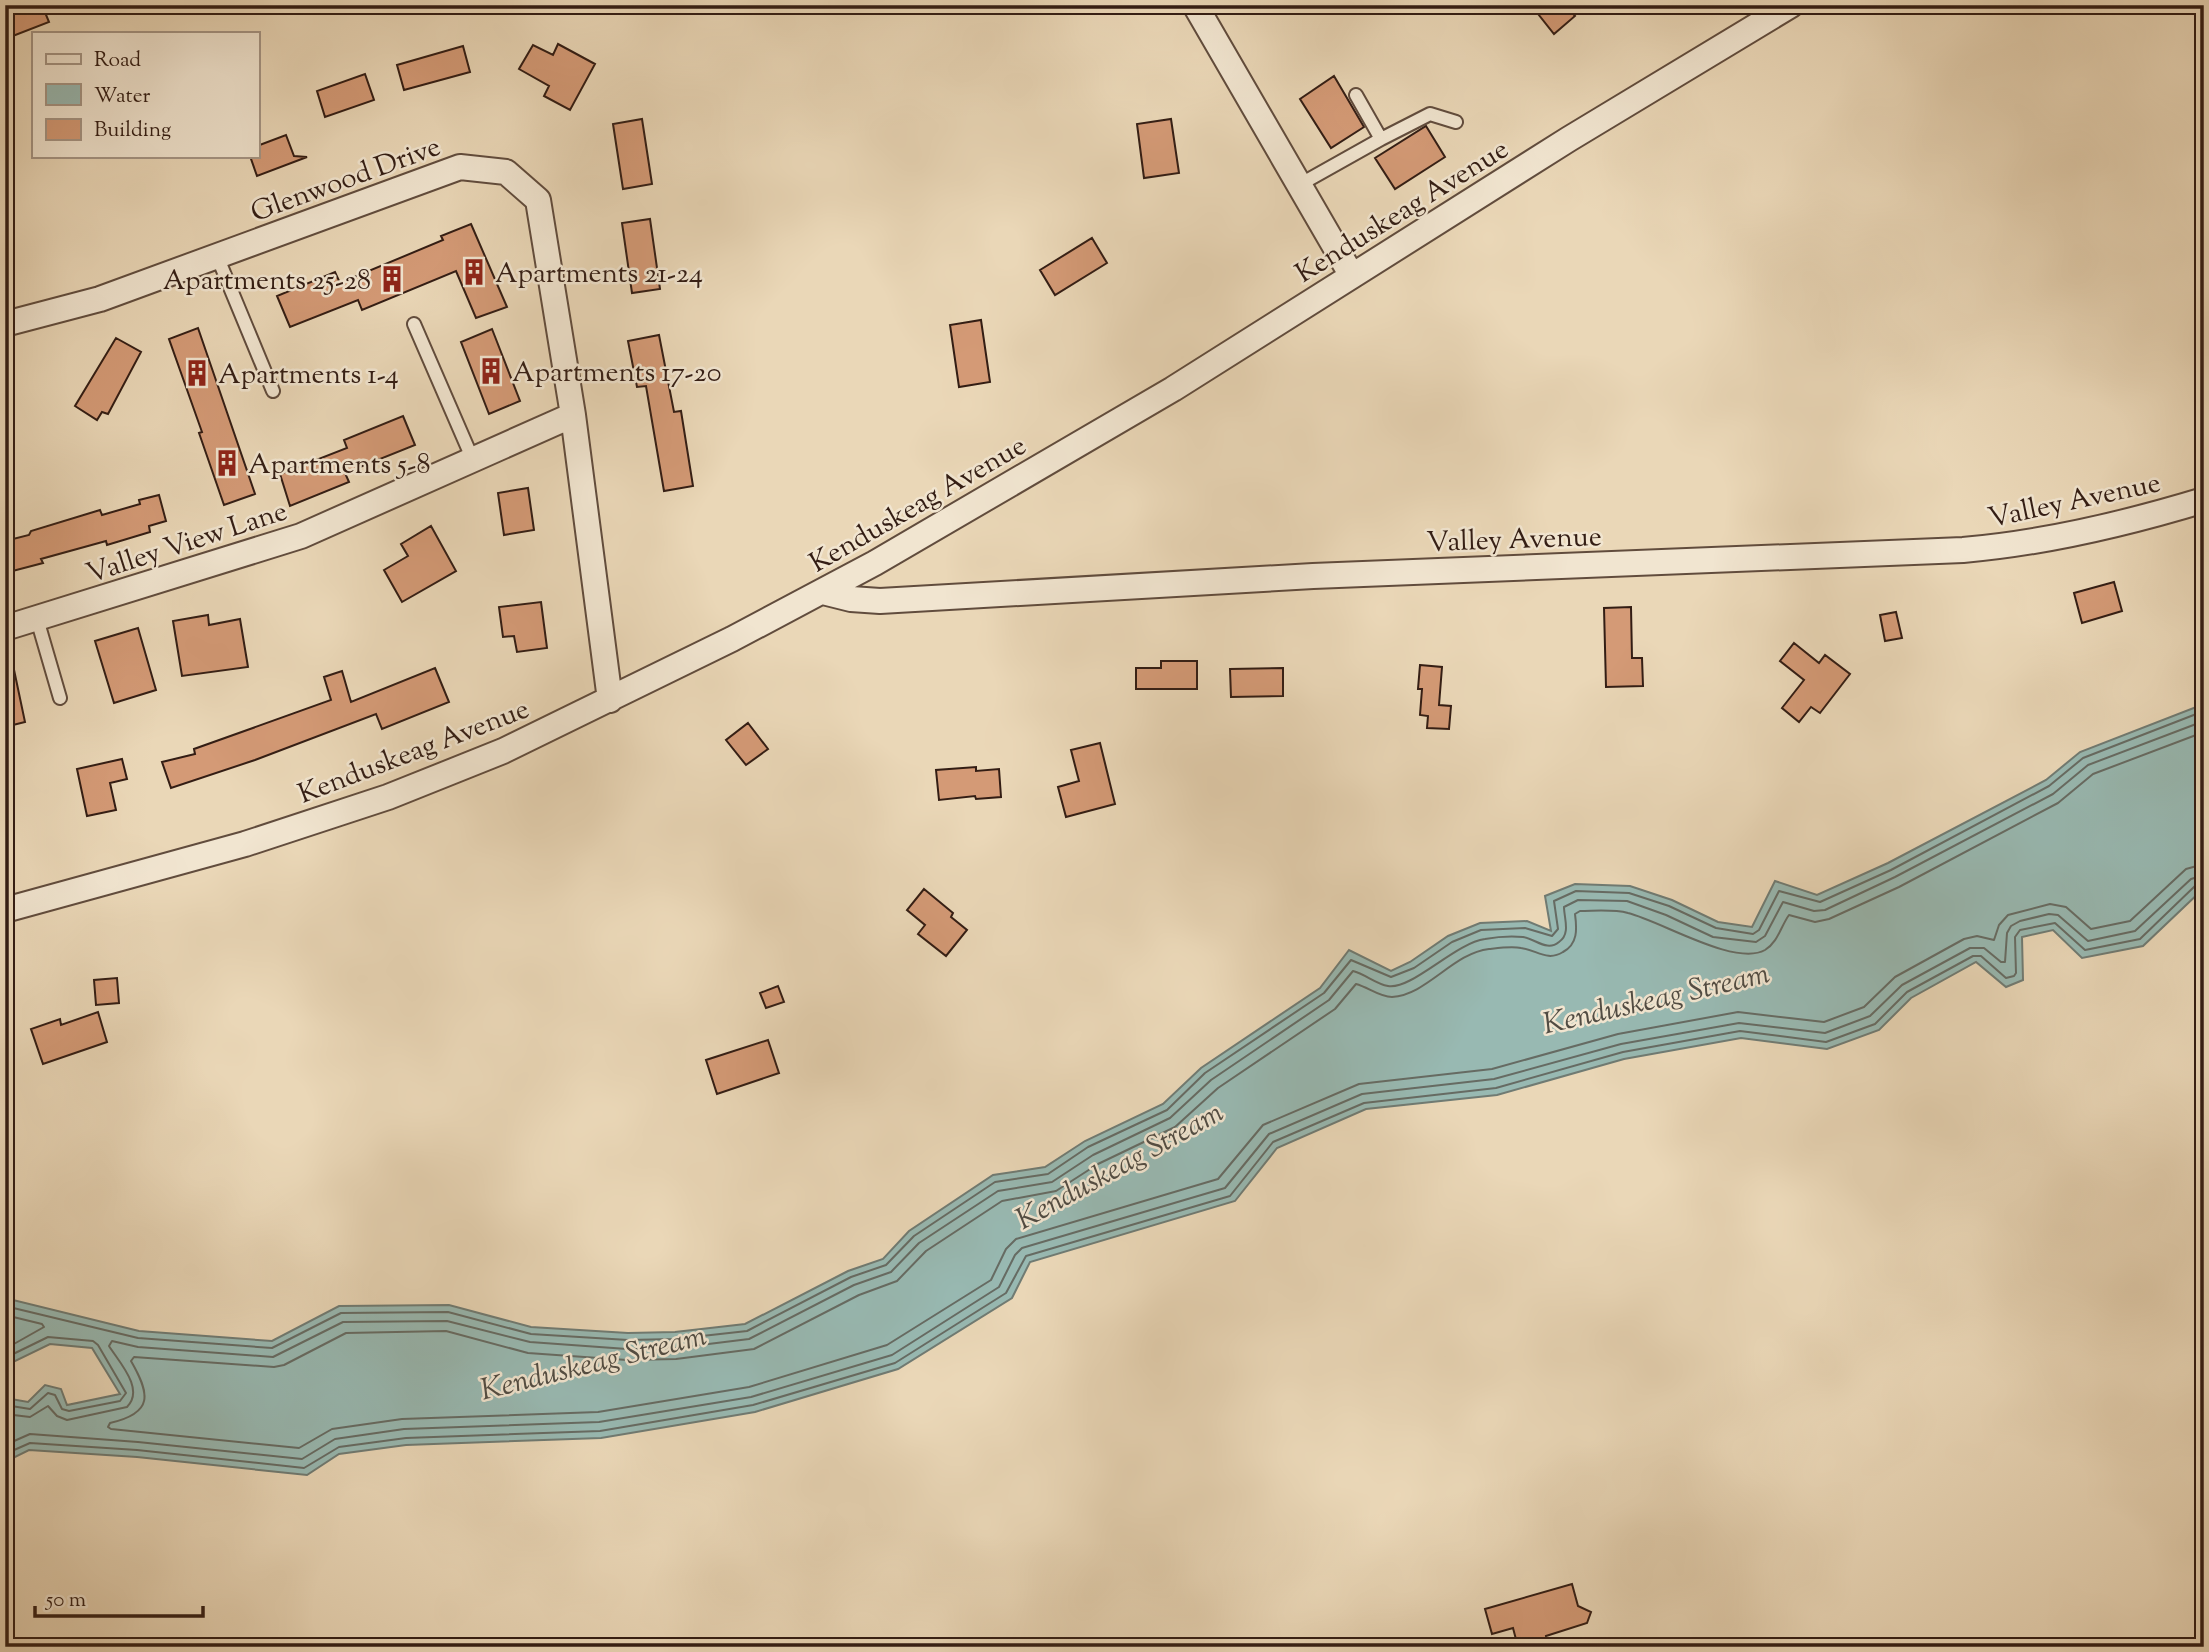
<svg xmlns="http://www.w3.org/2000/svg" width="2209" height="1652" font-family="'Sorts Mill Goudy',serif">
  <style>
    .water { fill: #98b9b2; stroke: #707b73; stroke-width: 2 }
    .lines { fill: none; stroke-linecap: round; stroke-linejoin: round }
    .shore { stroke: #666b63; stroke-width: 2 }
    .building { fill: #d49a76; stroke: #331d14; stroke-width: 2 }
    .lane-casing { stroke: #614c3d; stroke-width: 16 }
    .street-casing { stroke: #614c3d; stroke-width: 28 }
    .lane { stroke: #f1e5d0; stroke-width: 12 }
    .street { stroke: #f1e5d0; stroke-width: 24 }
    .labels { text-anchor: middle; stroke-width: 5; stroke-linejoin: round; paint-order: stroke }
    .street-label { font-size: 28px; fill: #331d14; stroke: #f1e5d0 }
    .poi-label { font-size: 28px; fill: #331d14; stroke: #f1e5d0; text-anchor: start }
    .water-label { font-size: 30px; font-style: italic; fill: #514c43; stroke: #f1e5d0 }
  </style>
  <rect width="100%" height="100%" fill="#ead7b7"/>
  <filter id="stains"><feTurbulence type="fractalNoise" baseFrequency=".00286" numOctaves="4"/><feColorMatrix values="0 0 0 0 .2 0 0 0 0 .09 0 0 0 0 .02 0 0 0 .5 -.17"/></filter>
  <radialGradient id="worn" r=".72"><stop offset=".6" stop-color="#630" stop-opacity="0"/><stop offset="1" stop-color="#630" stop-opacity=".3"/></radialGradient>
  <path class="water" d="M2204 704V888L2143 946 2082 958 2053 930 2022 937 2023 980 2006 987 1976 962 1911 998 1879 1030 1827 1049 1741 1038 1624 1059 1497 1095 1366 1109 1277 1148 1235 1201 1030 1262 1012 1298 898 1369 755 1412 601 1438 406 1445 339 1454 307 1475 137 1457 29 1450 5 1462V1398L28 1402 45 1385 61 1389 67 1405 120 1394 92 1348 50 1344 5 1366V1298L139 1331 272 1341 339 1306 449 1305 531 1327 628 1333 675 1332 745 1324 848 1271 883 1259 909 1231 993 1175 1045 1167 1085 1141 1163 1104 1201 1068 1320 988 1349 950 1391 971 1410 962 1448 936 1480 923 1527 921 1551 931 1545 896 1575 884 1630 886 1672 900 1718 922 1752 927 1775 881 1817 895 1888 863 2046 780 2080 752Z"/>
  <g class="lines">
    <path class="shore" d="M2204 732 2093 774 2058 803 1899 887 1829 919 1815 922 1789 915C1781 926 1778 942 1765 950 1735 967 1661 921 1628 913 1613 909 1595 911 1580 911L1575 914C1577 929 1578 944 1563 952 1547 962 1537 950 1521 948 1512 946 1498 948 1489 949 1453 953 1427 995 1392 997 1379 997 1368 987 1356 984L1335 1009 1218 1088 1175 1127 1098 1164 1056 1191 1002 1201 926 1251 897 1281 859 1295 754 1349 676 1359 627 1360 528 1353 446 1331 346 1333 284 1365 274 1367 134 1357 131 1361C150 1394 154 1413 110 1423L108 1427 111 1429 299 1448 332 1429 402 1419 598 1412 749 1387 887 1345 991 1280 1006 1249 1016 1239 1218 1179 1263 1125 1359 1084 1492 1069 1618 1034 1738 1012 1824 1022 1864 1007 1895 977 1964 939 1977 936 1994 940 1999 925 2008 915 2050 904 2066 907 2091 929 2130 921 2186 869 2204 864
      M5 1306 138 1338 272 1348 341 1313 448 1312 531 1334 628 1340 675 1339 747 1331 851 1277 886 1265 914 1236 995 1182 1048 1174 1088 1147 1167 1110 1205 1073 1324 993 1351 960 1391 977 1414 968 1452 942 1481 930 1525 928 1552 936 1558 929 1554 901 1576 891 1629 893 1669 906 1716 928 1753 934 1759 930 1779 891 1820 902 1891 870 2049 786 2083 758 2204 711
      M5 1315 42 1324 44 1327 5 1349
      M5 1358 48 1337 93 1341 98 1345 126 1393 120 1401 69 1411 62 1409 55 1395 48 1393 30 1409 5 1405
      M5 1414 30 1417 48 1406 57 1416 67 1420 127 1407C145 1389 119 1362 109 1346L112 1341 138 1347 273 1357 343 1322 447 1321 530 1342 627 1349 676 1348 749 1339 854 1285 891 1272 919 1243 998 1191 1052 1182 1093 1155 1170 1118 1211 1080 1329 1000 1353 971C1365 974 1376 984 1388 986 1412 990 1455 943 1485 939 1496 937 1512 936 1523 937 1536 939 1547 952 1559 942 1571 934 1564 918 1564 907L1578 900 1627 901 1666 915 1713 937 1756 942 1765 936 1783 902 1814 911 1825 910 1895 877 2053 794 2088 765 2204 721
      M5 1445 30 1434 138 1442 302 1459 335 1439 404 1429 599 1422 751 1397 892 1355 999 1287 1015 1255 1022 1248 1225 1188 1269 1134 1362 1094 1494 1079 1621 1044 1739 1023 1825 1033 1870 1016 1902 985 1970 948H1984L2001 962H2005L2007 933 2011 926 2020 921 2049 914 2058 915 2088 941 2135 931 2191 879 2204 875
      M5 1454 30 1443 137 1450 304 1468 339 1447 406 1438 600 1431 753 1405 895 1363 1006 1293 1026 1256 1230 1196 1273 1142 1364 1103 1496 1088 1623 1052 1740 1031 1826 1042 1875 1024 1907 992 1973 956H1981L2006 978 2014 976 2016 973 2015 937 2020 930 2055 923 2085 950 2140 939 2196 885 2204 884"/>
  </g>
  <path class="building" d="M5 5H42L49 22 5 39Z
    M1531 5H1566L1575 16 1554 34Z
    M558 44 595 64 570 110 544 96 549 86 519 69 533 45 553 55Z
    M463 46 470 72 404 90 397 65Z
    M365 74 374 100 325 117 317 91Z
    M1334 76 1364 127 1331 148 1300 99Z
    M642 119 652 184 623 189 613 124Z
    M1171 119 1179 173 1144 178 1137 124Z
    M1426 126 1445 157 1395 189 1375 158Z
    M286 135 294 156 307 157 257 176 250 156H257V146Z
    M650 219 660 289 632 293 622 223Z
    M471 224 507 307 476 318 456 271 362 310 358 300 290 327 277 296 335 272 340 283 443 240 441 236Z
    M1092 238 1107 263 1055 295 1040 270Z
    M981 320 990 382 959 387 950 325Z
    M198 328 255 494 224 505 199 433 202 432 169 339Z
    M492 329 520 401 489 414 461 342Z
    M659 335 674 412 681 411 693 486 664 491 646 386 637 387 628 341Z
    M116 338 141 352 108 414 102 412 97 420 75 406Z
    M403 416 415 445 345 473 349 482 290 506 280 474 347 448 344 440Z
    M528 488 534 530 504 535 498 493Z
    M159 495 166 521 149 526 150 532 107 545 106 541 41 559 43 563 5 573V541L29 535 31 531 100 510 102 515 140 504 139 500Z
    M431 526 456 571 402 602 384 570 408 556 401 544Z
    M2114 582 2122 611 2082 623 2074 593Z
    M541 602 547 648 517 652 514 636 503 637 499 607Z
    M1631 607 1632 658H1642L1643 686 1606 687 1604 608Z
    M1896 612 1902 638 1885 641 1880 615Z
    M208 615 209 625 240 619 248 667 182 676 173 621Z
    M138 628 156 690 114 703 95 641Z
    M1794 643 1819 663 1825 655 1850 674 1820 713 1811 707 1799 722 1782 708 1804 680 1780 661Z
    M1161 661H1197V689H1136V668H1161Z
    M13 665 25 722 5 727V666Z
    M1420 665 1442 667 1439 705 1451 706 1449 729 1427 728 1428 716 1420 715 1422 689H1418Z
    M435 668 449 702 382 729 376 714 255 760 171 788 162 762 195 754 194 749 331 700 324 677 342 671 351 702Z
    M1283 668V696L1231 697 1230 669Z
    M748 723 768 749 746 765 726 740Z
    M1100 743 1115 804 1066 817 1058 787 1079 781 1071 750Z
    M122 759 127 779 110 783 116 810 87 816 77 769Z
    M976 767V771L999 769 1001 797 976 799 975 796 939 800 936 770Z
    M924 889 953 913 951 917 967 930 946 956 918 934 925 925 907 910Z
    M117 978 119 1003 96 1005 94 980Z
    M778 986 784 1002 766 1008 760 993Z
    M98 1012 107 1042 43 1064 31 1029 60 1019 61 1025Z
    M768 1040 779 1073 717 1094 706 1060Z
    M1572 1584 1578 1606 1591 1612 1587 1623 1546 1636 1548 1647H1518L1513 1628 1492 1634 1485 1609Z"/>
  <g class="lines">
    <defs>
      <path id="lane" d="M1356 95 1381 139
        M1299 185 1381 139 1430 114 1456 122
        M217 256 273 391
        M414 324 473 460
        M37 619 60 698"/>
      <path id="street" d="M1195 5 1352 276
        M5 324 100 299 460 167 506 172 538 200 573 415 610 700
        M823 592 851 599 880 601 1313 576 1963 550C2045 543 2125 524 2204 500
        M5 628 301 536 573 415
        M5 910 245 844 388 797 503 751 732 639 875 563 1173 389 1569 139 1791 5"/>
    </defs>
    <use href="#lane" class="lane-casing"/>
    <use href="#street" class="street-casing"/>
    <use href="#lane" class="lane"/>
    <use href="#street" class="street"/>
  </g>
  <defs>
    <symbol id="building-bare" viewBox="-9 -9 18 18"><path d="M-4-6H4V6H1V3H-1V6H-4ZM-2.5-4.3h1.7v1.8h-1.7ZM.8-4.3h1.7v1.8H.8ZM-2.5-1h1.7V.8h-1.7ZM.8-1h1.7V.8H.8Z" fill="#8f2418" stroke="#f1e5d0" stroke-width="2.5" paint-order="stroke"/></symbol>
  </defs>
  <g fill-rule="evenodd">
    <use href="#building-bare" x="455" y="253" width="38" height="38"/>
    <use href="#building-bare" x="373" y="260" width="38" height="38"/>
    <use href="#building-bare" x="472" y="352" width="38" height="38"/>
    <use href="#building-bare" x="178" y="354" width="38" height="38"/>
    <use href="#building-bare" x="208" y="444" width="38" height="38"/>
  </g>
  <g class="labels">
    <g class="street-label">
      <text transform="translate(345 178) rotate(-20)" y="10">Glenwood Drive</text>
      <text transform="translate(1401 210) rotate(-32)" y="10">Kenduskeag Avenue</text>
      <text transform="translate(2074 499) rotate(-12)" y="10">Valley Avenue</text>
      <text transform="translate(917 503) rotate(-30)" y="10">Kenduskeag Avenue</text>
      <text transform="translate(1514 538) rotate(-2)" y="10">Valley Avenue</text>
      <text transform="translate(186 541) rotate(-18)" y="10">Valley View Lane</text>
      <text transform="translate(413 750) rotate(-21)" y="10">Kenduskeag Avenue</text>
    </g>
    <g class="poi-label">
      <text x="495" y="282">Apartments 21-24</text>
      <text x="371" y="289" text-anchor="end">Apartments 25-28</text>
      <text x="512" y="381">Apartments 17-20</text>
      <text x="218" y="383">Apartments 1-4</text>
      <text x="248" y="473">Apartments 5-8</text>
    </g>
    <g class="water-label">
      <text transform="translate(1656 998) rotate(-13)" y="10">Kenduskeag Stream</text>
      <text transform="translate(1119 1165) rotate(-29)" y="10">Kenduskeag Stream</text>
      <text transform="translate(593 1362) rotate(-14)" y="10">Kenduskeag Stream</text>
    </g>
  </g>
  <rect width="2209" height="1652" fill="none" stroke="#ead7b7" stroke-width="28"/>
  <rect x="7" y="7" width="2195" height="1638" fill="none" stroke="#331d14" stroke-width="3.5"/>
  <rect x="14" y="14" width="2181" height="1624" fill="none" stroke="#331d14" stroke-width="2"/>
  <rect x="32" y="32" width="228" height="126" fill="#f1e5d0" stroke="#a59585" stroke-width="2"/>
  <rect x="46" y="54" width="35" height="10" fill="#f1e5d0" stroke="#a59585" stroke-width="2"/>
  <text x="94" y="66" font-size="21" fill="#331d14">Road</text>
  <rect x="46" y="84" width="35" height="21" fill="#98b9b2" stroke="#a59585" stroke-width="2"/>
  <text x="94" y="102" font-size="21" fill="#331d14">Water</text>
  <rect x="46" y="119" width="35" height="21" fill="#d49a76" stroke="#a59585" stroke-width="2"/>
  <text x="94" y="136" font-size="21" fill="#331d14">Building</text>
  <path d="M35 1606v10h168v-10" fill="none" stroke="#331d14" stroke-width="3.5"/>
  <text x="46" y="1606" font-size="21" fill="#331d14" stroke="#f1e5d0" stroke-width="5" paint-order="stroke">50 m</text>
  <rect width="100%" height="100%" filter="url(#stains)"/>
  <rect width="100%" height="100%" fill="url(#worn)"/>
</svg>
